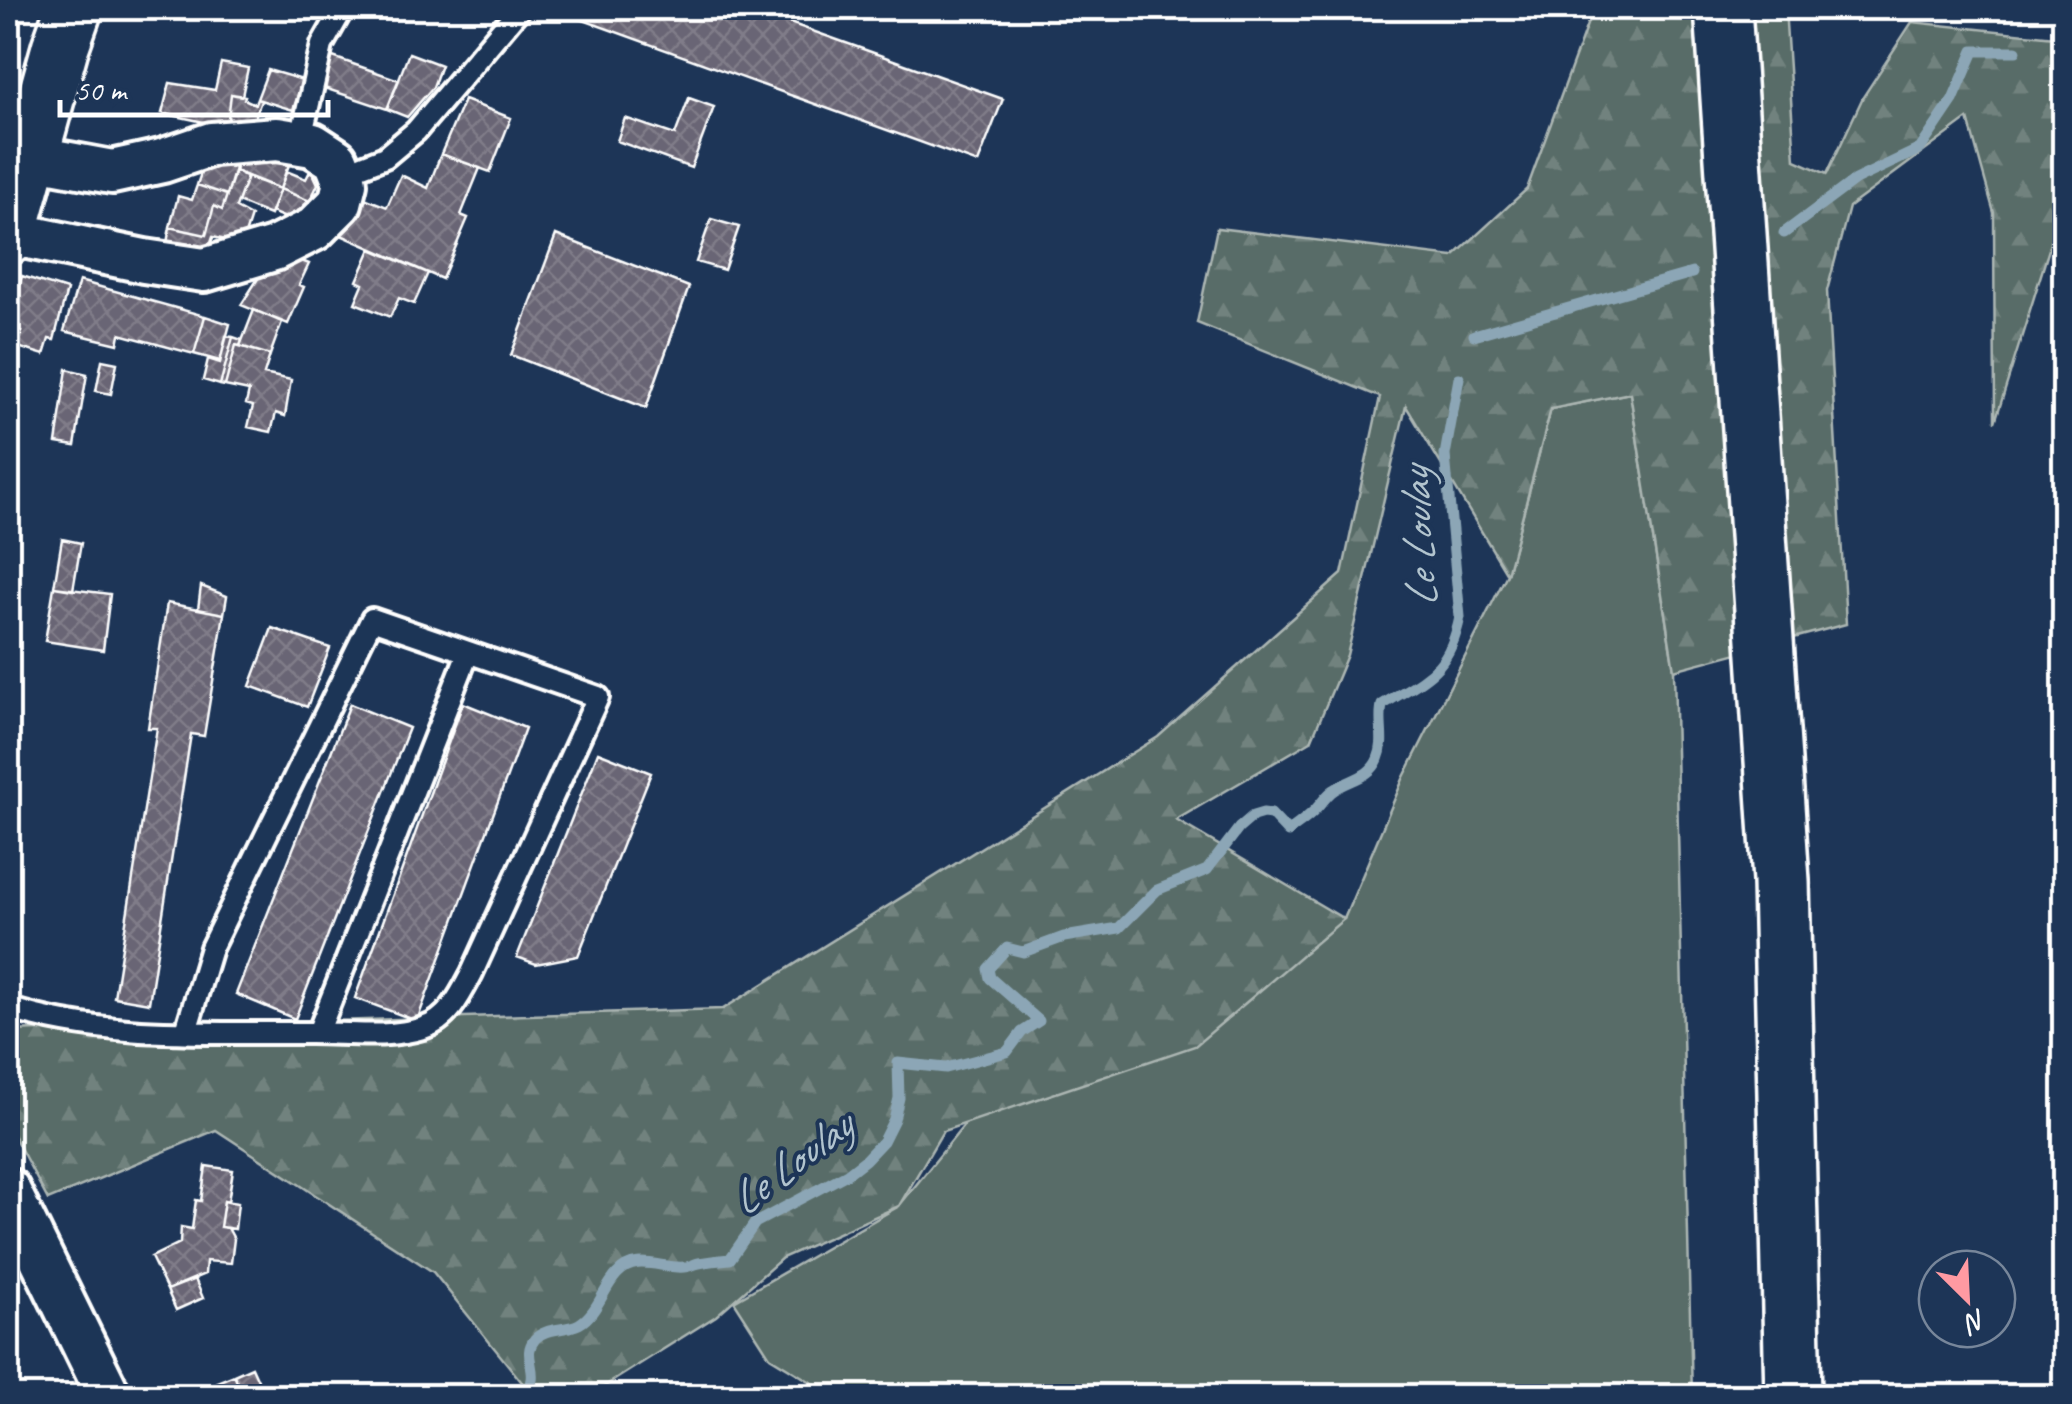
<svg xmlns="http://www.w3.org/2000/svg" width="2072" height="1404" font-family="Caveat,sans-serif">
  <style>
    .grass { fill: #586c67; stroke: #acb6b3; stroke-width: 2.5 }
    .forest { fill: url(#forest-firs); stroke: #acb6b3; stroke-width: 2.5 }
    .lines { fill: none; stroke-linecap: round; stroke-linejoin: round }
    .stream { stroke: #8ca6b6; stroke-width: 11 }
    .building { fill: url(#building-cross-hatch); stroke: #fff; stroke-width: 2.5 }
    .lane-casing { stroke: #fff; stroke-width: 28 }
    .street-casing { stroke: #fff; stroke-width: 50 }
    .secondary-casing { stroke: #fff; stroke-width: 62 }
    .primary-casing { stroke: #fff; stroke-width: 62 }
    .lane { stroke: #1d3557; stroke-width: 20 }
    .street { stroke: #1d3557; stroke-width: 42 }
    .secondary { stroke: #1d3557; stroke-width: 55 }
    .primary { stroke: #1d3557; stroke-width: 55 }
    .labels { text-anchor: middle; stroke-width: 8; stroke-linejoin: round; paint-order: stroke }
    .water-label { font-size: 45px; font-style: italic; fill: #b2c4ce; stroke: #1d3557 }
  </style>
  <defs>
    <pattern id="forest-firs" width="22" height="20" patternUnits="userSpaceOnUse" patternTransform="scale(2.5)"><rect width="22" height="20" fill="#586c67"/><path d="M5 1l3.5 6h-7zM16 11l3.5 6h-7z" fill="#71827e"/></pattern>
    <pattern id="building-cross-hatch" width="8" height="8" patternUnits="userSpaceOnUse" patternTransform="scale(2.5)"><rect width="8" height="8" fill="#696574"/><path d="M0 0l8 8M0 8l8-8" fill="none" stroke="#807c89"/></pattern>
  </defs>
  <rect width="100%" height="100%" fill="#1d3557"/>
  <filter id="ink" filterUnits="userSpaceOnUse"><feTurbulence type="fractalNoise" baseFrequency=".01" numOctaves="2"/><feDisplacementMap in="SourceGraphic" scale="20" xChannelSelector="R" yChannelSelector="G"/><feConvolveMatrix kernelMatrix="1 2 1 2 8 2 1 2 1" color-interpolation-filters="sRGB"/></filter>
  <g filter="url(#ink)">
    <path class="grass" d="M1630 393 1674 670 1692 1396H834L770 1357 734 1301 899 1206 965 1124 1344 919 1403 779 1507 574 1551 409Z"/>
    <path class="forest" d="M1593 8H1785L1795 160 1827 174 1863 97 1912 22 2064 38V201L1995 422 1994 213 1968 119 1849 207 1827 291 1846 624 1674 670 1630 393 1551 409 1507 574 1406 406 1347 655 1311 741 1176 820 1344 919 1195 1046 943 1131 899 1206 782 1258 716 1316 589 1396H533L433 1272 216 1130 48 1200 8 1125V1031L723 1009 1158 737 1342 574 1380 397 1197 323 1217 228 1453 257 1527 189Z"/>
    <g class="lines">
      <path class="stream" d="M1784 233 1855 180 1920 149 1953 100 1974 51H2016
        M1474 335 1692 273
        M523 1396C545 1373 519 1357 535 1339 545 1327 566 1331 579 1324 597 1314 603 1289 617 1274 636 1253 661 1269 684 1267 689 1267 694 1264 699 1263 709 1261 720 1260 730 1259L755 1223 847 1174 865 1160 883 1141 894 1119 899 1098 898 1063 946 1068 1007 1052 1022 1032 1039 1021 990 978 988 969 1007 948 1023 952 1064 937 1119 928 1157 890 1207 870 1239 828 1253 816 1263 813 1271 814 1288 832C1296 825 1305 820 1313 812 1320 806 1326 795 1334 790 1350 779 1370 778 1378 759 1386 741 1378 723 1382 705 1425 678 1449 672 1460 617L1445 455 1459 378"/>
    </g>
    <path class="building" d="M575 8H748L1003 99 978 163 572 16Z
      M409 53 441 65 433 87 407 117 387 109Z
      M327 55 399 80 387 109 315 85Z
      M221 63 248 68 242 96 231 94 227 127 162 113 170 83 215 90Z
      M268 70 303 80 293 110 257 99Z
      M231 94 245 96 244 99 255 104 257 99 261 101 250 130 227 127Z
      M689 98 714 107 691 168 617 141 625 118 675 135Z
      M464 100 511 118 490 172 441 154Z
      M242 150 290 162 280 189 235 171Z
      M441 154 480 168 461 215 468 218 442 279 341 235 352 212 362 197 387 207 401 175 428 188Z
      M206 158 235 168 227 195 197 185Z
      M311 169 318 184 310 201 280 189 286 171 306 179Z
      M235 171 247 177 236 208 251 216 242 244 213 237 208 252 167 243 170 227 206 235 214 206 222 210Z
      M247 177 280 189 270 215 238 202Z
      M197 185 227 195 222 210 214 206 206 235 170 227 178 196 192 200Z
      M280 189 310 201 300 224 271 212Z
      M711 219 739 227 724 270 696 262Z
      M556 235 689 287 646 408 511 355Z
      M371 249 428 273 414 304 399 298 390 317 355 303 363 284 357 281Z
      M290 256 309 264 299 285 304 287 288 324 241 305 261 274Z
      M22 276 67 290 54 340 49 339 44 355 21 348 18 343 22 332 8 327Z
      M79 281 205 316 194 354 120 334 118 344 64 331Z
      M254 310 282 322 270 355 240 346Z
      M205 316 230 324 220 361 194 354Z
      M226 336 233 337 220 385 203 380 208 359 220 363Z
      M233 337 242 340 240 346 236 345 225 386 220 385Z
      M236 345 270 355 264 374 291 380 285 416 276 413 271 432 248 427 253 406 246 404 249 391 225 386Z
      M102 360 117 363 111 394 96 391Z
      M67 369 87 374 75 446 56 443Z
      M62 539 81 543 73 590 54 587Z
      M201 586 227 596 224 614 198 609Z
      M54 587 110 594 103 650 45 641Z
      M167 603 224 614 204 736 191 734 149 1003 114 997 157 728H148Z
      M272 628 330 648 307 707 250 686Z
      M463 703 525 728 417 1021 355 998Z
      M350 704 409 728 295 1019 236 994Z
      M598 752 651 773 578 956 536 964 517 957Z
      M206 1166 233 1170 228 1202 224 1201 220 1227 228 1228 234 1239 231 1263 206 1261 205 1274 167 1290 151 1257 180 1243 181 1227 192 1229 196 1200 201 1201Z
      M224 1201 238 1203 235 1229 220 1227Z
      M195 1279 203 1298 176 1310 167 1290Z
      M252 1367 265 1396H243L234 1375Z
      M234 1375 243 1396H223L217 1382Z"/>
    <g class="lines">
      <defs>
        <path id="lane" d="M300 143 322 45 343 8
          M342 174 385 157 416 131 520 8
          M8 1008C103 1039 210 1032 310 1033 346 1033 388 1039 423 1028 448 1021 461 994 472 973L598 697 372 619 211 948 186 1031
          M318 1033 468 653"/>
        <path id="street" d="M9 233 144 261 204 270 274 249 314 229 340 203 345 183 336 160 313 145 277 139 212 144 162 161 112 172 31 157
          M8 1190 109 1396"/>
        <path id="secondary" d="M8 236 60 48 74 8"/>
        <path id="primary" d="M1723 8 1781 881 1793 1396"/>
      </defs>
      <use href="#lane" class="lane-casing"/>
      <use href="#street" class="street-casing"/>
      <use href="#secondary" class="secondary-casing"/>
      <use href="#primary" class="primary-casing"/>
      <use href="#lane" class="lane"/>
      <use href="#street" class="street"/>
      <use href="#secondary" class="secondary"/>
      <use href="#primary" class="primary"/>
    </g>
  </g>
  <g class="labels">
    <g class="water-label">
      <text transform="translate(1417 538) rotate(-93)" y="16">Le Loulay</text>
      <text transform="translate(790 1162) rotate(-37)" y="16">Le Loulay</text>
    </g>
  </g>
  <rect width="2072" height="1404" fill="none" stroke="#1d3557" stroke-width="40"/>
  <rect x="20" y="20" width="2032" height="1364" fill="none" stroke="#fff" stroke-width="4" filter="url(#ink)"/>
  <g transform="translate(1967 1299) rotate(156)"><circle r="48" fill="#1d3557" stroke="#77869a" stroke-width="2.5"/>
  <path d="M0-8L18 38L0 25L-18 38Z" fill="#ff9aa2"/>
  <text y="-15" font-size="28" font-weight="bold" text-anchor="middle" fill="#ffffff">N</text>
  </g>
  <path d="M60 100v15h268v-15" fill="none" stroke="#ffffff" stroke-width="5"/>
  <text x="75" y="100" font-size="30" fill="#ffffff" stroke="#1d3557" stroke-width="8" paint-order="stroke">50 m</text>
</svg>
